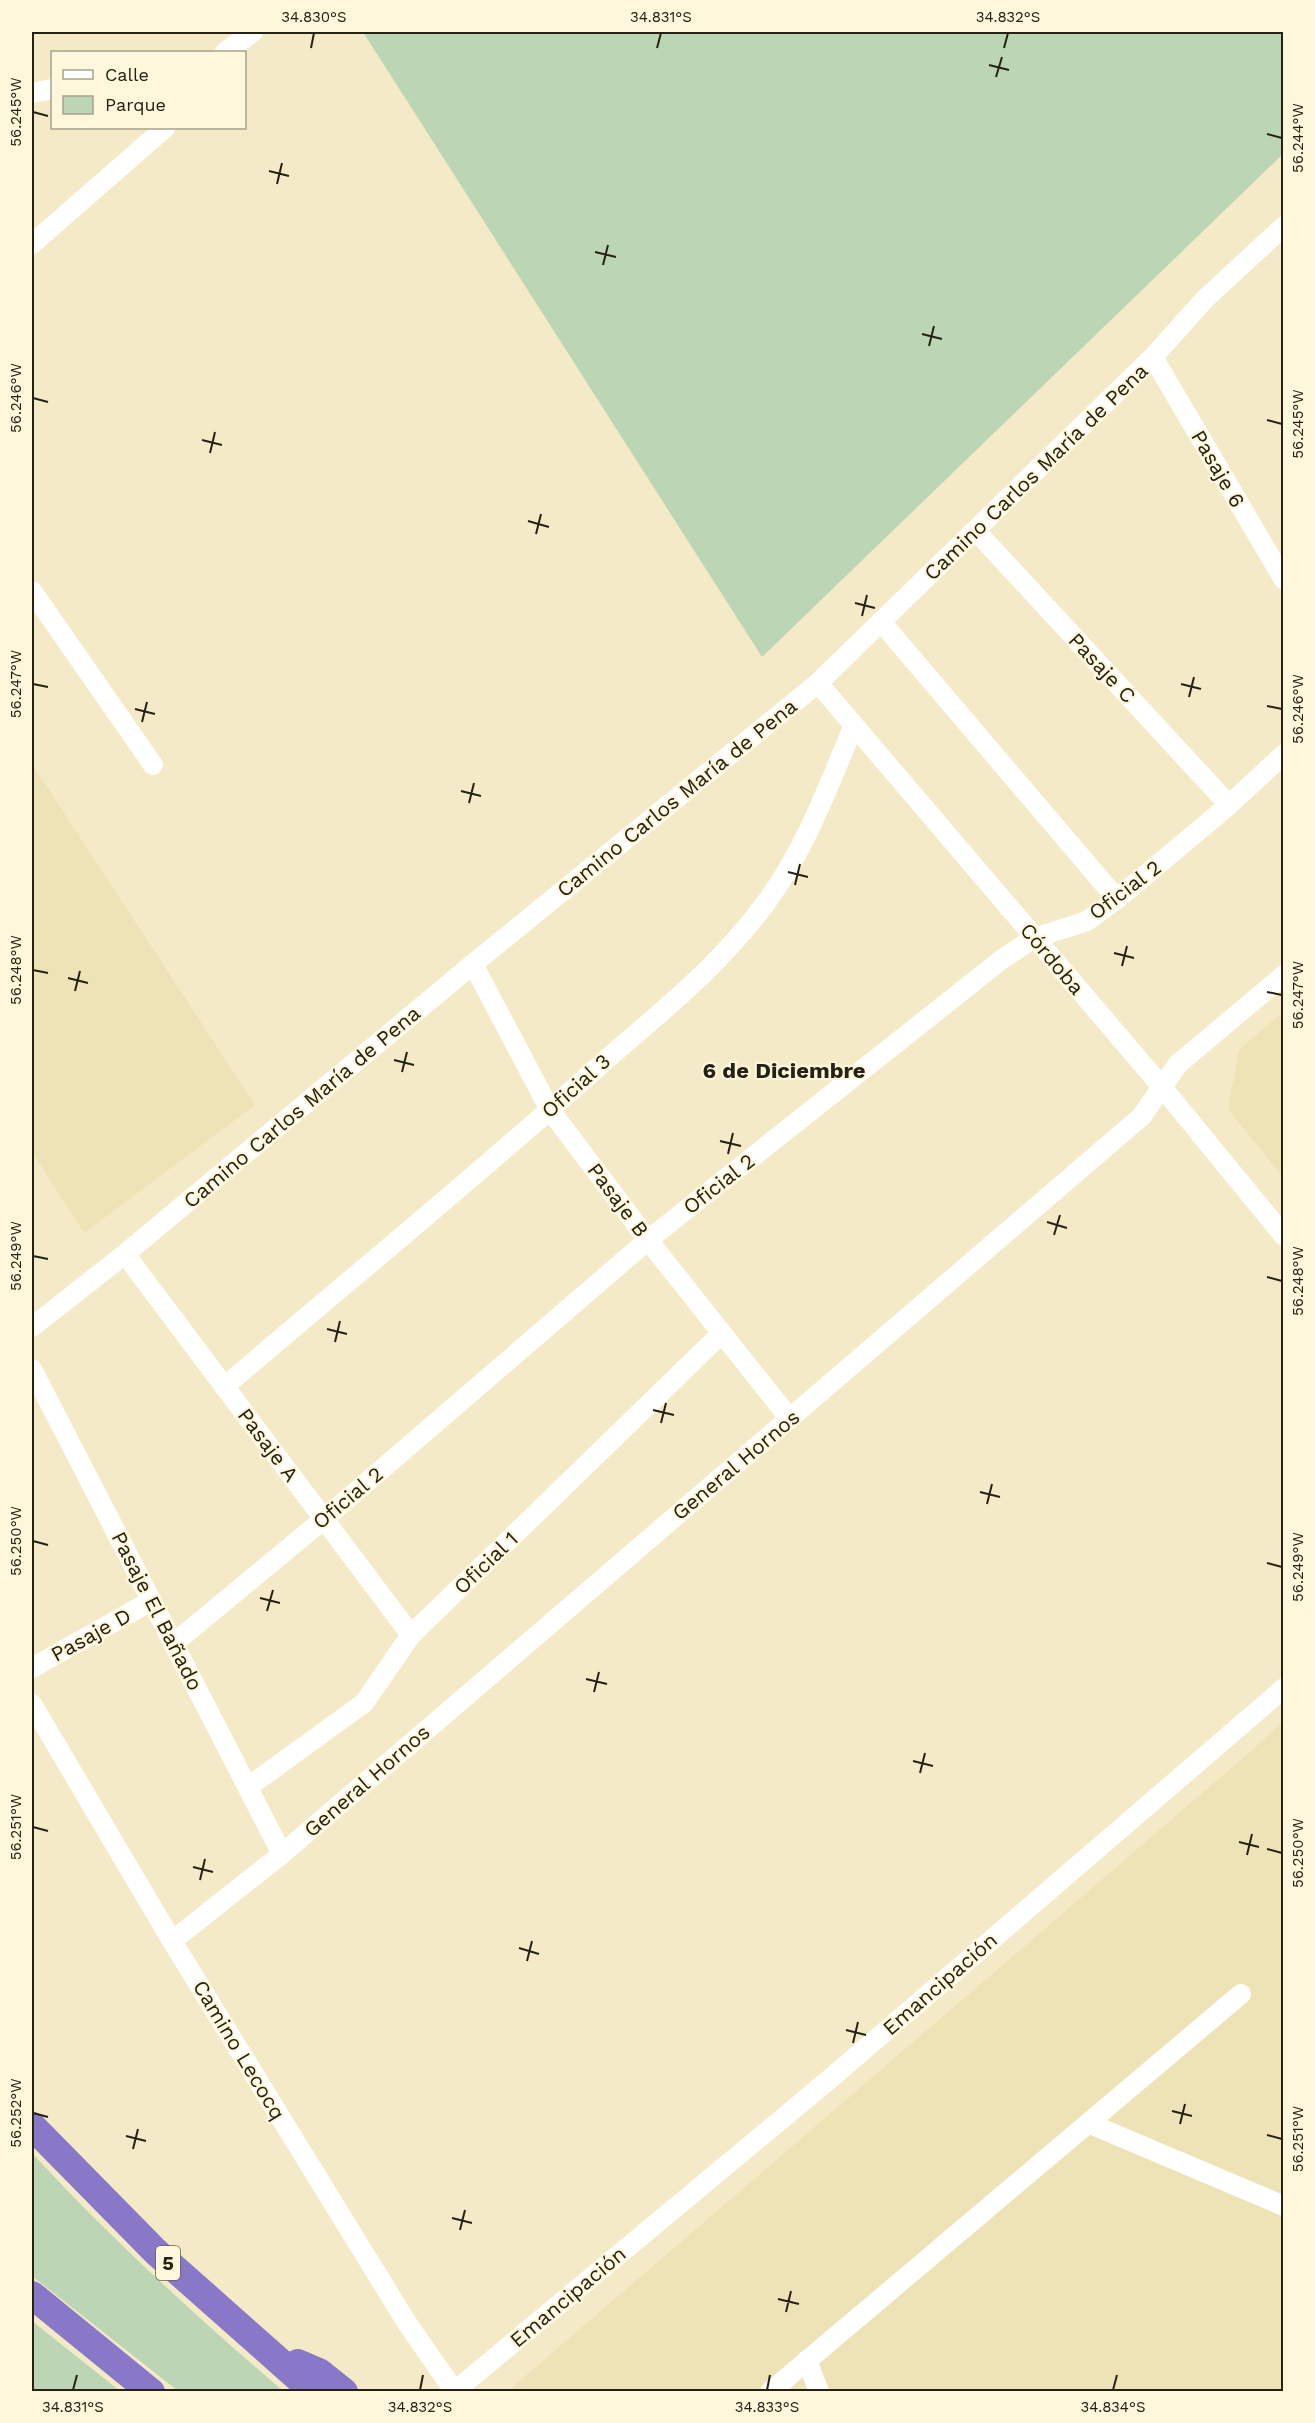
<svg xmlns="http://www.w3.org/2000/svg" width="1315" height="2423" font-family="'Work Sans',sans-serif">
  <style>
    .built { fill: #eee2b7 }
    .green { fill: #bcd5b5 }
    .lines { fill: none; stroke-linecap: round; stroke-linejoin: round }
    .minor { stroke: #fff; stroke-width: 20 }
    .highway { stroke: #8878c7; stroke-width: 28 }
    .ticks { fill: none; stroke: #252215; stroke-width: 2 }
    .labels { text-anchor: middle; stroke-width: 4.5; stroke-linejoin: round; paint-order: stroke }
    .shield { fill: #fff7db; stroke: #666250; stroke-width: 1.5 }
    .shield-label { font-size: 20px; font-weight: bold; fill: #252215 }
    .street-label { font-size: 21px; fill: #252215; stroke: #fff7db }
    .neighbourhood-label { font-size: 22px; font-weight: bold; fill: #252215; stroke: #fff7db }
    .neatline { fill: none; stroke: #252215; stroke-width: 2 }
    .ticks-label { font-size: 15px; text-anchor: middle; fill: #252215 }
  </style>
  <rect width="100%" height="100%" fill="#f4eac7"/>
  <path class="built" d="M32 764 255 1105 84 1233 32 1152Z
    M1283 1012V1177L1228 1109 1239 1050Z
    M1283 1721V2391H508L1250 1752Z"/>
  <path class="green" d="M363 32H1283V154L762 657Z
    M32 2153C110 2238 196 2316 283 2391H178L32 2276Z
    M32 2321 120 2391H32Z"/>
  <g class="lines">
    <path class="minor" d="M225 52 253 32
      M32 93 52 89
      M32 244 165 128
      M1153 357 1284 580
      M976 531 1229 805
      M32 591 153 765
      M882 623 1117 899
      M818 683 1162 1087 1284 1236
      M473 964 550 1110 648 1240 790 1419
      M125 1254 411 1635
      M32 1327 125 1254 473 964 818 683 1153 357 1205 299 1284 226
      M32 1369 282 1854
      M224 1387C349 1280 477 1176 599 1066 657 1015 719 967 765 904 805 850 828 787 854 725
      M173 1644 324 1519 648 1240 1001 960 1034 938 1087 921 1117 899 1229 805 1284 754
      M32 1668 151 1601
      M32 1704 172 1941 407 2323 455 2392
      M248 1787 364 1703 411 1635 722 1333
      M172 1941 282 1854 1142 1116 1178 1064 1284 975
      M1088 2123 1284 2206
      M807 2360 819 2392
      M455 2391 831 2078 1284 1688
      M770 2392 1241 1994"/>
    <path class="highway" d="M32 2126 156 2252 314 2392
      M32 2295 151 2392
      M298 2363 319 2372 344 2392"/>
  </g>
  <path class="ticks" d="M311 48 314 33M657 48 661 33M1004 48 1008 33M989 65 1009 70M996 77 1002 57M33 112 48 116M1267 134 1282 138M269 171 289 176M277 184 282 163M595 252 616 257M603 265 608 245M922 334 942 339M929 346 934 326M33 398 48 402M1267 420 1282 424M202 440 222 445M210 453 215 432M528 521 549 527M536 534 541 514M855 603 875 608M862 616 867 595M33 684 48 687M1181 684 1201 689M1189 697 1194 677M1267 706 1282 709M135 709 155 714M142 722 147 702M461 791 481 796M469 803 474 783M788 872 808 877M795 885 800 864M1114 953 1134 958M1122 966 1127 946M33 970 48 973M68 978 88 983M75 991 80 971M1267 992 1282 995M394 1060 414 1065M402 1072 407 1052M720 1141 741 1146M728 1154 733 1133M1047 1222 1067 1228M1054 1235 1060 1215M33 1256 48 1259M1267 1277 1282 1281M327 1329 347 1334M335 1342 340 1321M653 1410 674 1415M661 1423 666 1403M980 1492 1000 1497M987 1504 992 1484M33 1541 48 1545M1267 1563 1282 1567M260 1598 280 1603M267 1611 273 1590M586 1679 607 1684M594 1692 599 1672M913 1761 933 1766M920 1773 925 1753M33 1827 48 1831M1239 1842 1259 1847M1267 1849 1282 1853M1247 1855 1252 1834M193 1867 213 1872M200 1880 205 1859M519 1948 539 1954M527 1961 532 1941M846 2030 866 2035M853 2043 858 2022M1172 2111 1192 2116M33 2113 48 2117M1180 2124 1185 2104M1267 2135 1282 2139M126 2136 146 2141M133 2149 138 2129M452 2218 472 2223M460 2230 465 2210M778 2299 799 2304M786 2312 791 2291M73 2390 77 2375M420 2390 423 2375M767 2390 770 2375M1113 2390 1117 2375"/>
  <g class="labels">
    <rect class="shield" x="156" y="2246" width="24" height="34" rx="4.5"/>
    <g class="shield-label">
      <text x="168" y="2270">5</text>
    </g>
    <g class="street-label">
      <text transform="translate(1218 469) rotate(60)" y="7">Pasaje 6</text>
      <text transform="translate(1036 472) rotate(-44)" y="7">Camino Carlos María de Pena</text>
      <text transform="translate(1102 668) rotate(47)" y="7">Pasaje C</text>
      <text transform="translate(677 798) rotate(-39)" y="7">Camino Carlos María de Pena</text>
      <text transform="translate(1125 890) rotate(-37)" y="7">Oficial 2</text>
      <text transform="translate(1052 959) rotate(50)" y="7">Córdoba</text>
      <text transform="translate(576 1086) rotate(-42)" y="7">Oficial 3</text>
      <text transform="translate(302 1107) rotate(-40)" y="7">Camino Carlos María de Pena</text>
      <text transform="translate(719 1184) rotate(-38)" y="7">Oficial 2</text>
      <text transform="translate(618 1200) rotate(53)" y="7">Pasaje B</text>
      <text transform="translate(268 1445) rotate(53)" y="7">Pasaje A</text>
      <text transform="translate(736 1465) rotate(-40)" y="7">General Hornos</text>
      <text transform="translate(348 1498) rotate(-40)" y="7">Oficial 2</text>
      <text transform="translate(486 1563) rotate(-44)" y="7">Oficial 1</text>
      <text transform="translate(157 1611) rotate(63)" y="7">Pasaje El Bañado</text>
      <text transform="translate(91 1635) rotate(-29)" y="7">Pasaje D</text>
      <text transform="translate(367 1781) rotate(-41)" y="7">General Hornos</text>
      <text transform="translate(940 1984) rotate(-41)" y="7">Emancipación</text>
      <text transform="translate(239 2050) rotate(59)" y="7">Camino Lecocq</text>
      <text transform="translate(568 2297) rotate(-40)" y="7">Emancipación</text>
    </g>
    <g class="neighbourhood-label">
      <text x="784" y="1078">6 de Diciembre</text>
    </g>
  </g>
  <rect width="1315" height="2423" fill="none" stroke="#fff7db" stroke-width="66"/>
  <rect x="51" y="51" width="195" height="78" fill="#fff7db" stroke="#a8a28c" stroke-width="1.5"/>
  <rect x="63" y="70" width="30" height="9" fill="#ffffff" stroke="#a8a28c" stroke-width="1.5"/>
  <text x="105" y="81" font-size="18" fill="#252215">Calle</text>
  <rect x="63" y="96" width="30" height="18" fill="#bcd5b5" stroke="#a8a28c" stroke-width="1.5"/>
  <text x="105" y="111" font-size="18" fill="#252215">Parque</text>
  <rect x="33" y="33" width="1249" height="2357" class="neatline"/>
  <g class="ticks-label">
    <text x="314" y="22">34.830°S</text>
    <text x="661" y="22">34.831°S</text>
    <text x="1008" y="22">34.832°S</text>
    <text transform="translate(16 112) rotate(-90)" y="5">56.245°W</text>
    <text transform="translate(1298 138) rotate(-90)" y="5">56.244°W</text>
    <text transform="translate(16 398) rotate(-90)" y="5">56.246°W</text>
    <text transform="translate(1298 424) rotate(-90)" y="5">56.245°W</text>
    <text transform="translate(16 684) rotate(-90)" y="5">56.247°W</text>
    <text transform="translate(1298 709) rotate(-90)" y="5">56.246°W</text>
    <text transform="translate(16 970) rotate(-90)" y="5">56.248°W</text>
    <text transform="translate(1298 995) rotate(-90)" y="5">56.247°W</text>
    <text transform="translate(16 1256) rotate(-90)" y="5">56.249°W</text>
    <text transform="translate(1298 1281) rotate(-90)" y="5">56.248°W</text>
    <text transform="translate(16 1541) rotate(-90)" y="5">56.250°W</text>
    <text transform="translate(1298 1567) rotate(-90)" y="5">56.249°W</text>
    <text transform="translate(16 1827) rotate(-90)" y="5">56.251°W</text>
    <text transform="translate(1298 1853) rotate(-90)" y="5">56.250°W</text>
    <text transform="translate(16 2113) rotate(-90)" y="5">56.252°W</text>
    <text transform="translate(1298 2139) rotate(-90)" y="5">56.251°W</text>
    <text x="73" y="2412">34.831°S</text>
    <text x="420" y="2412">34.832°S</text>
    <text x="767" y="2412">34.833°S</text>
    <text x="1113" y="2412">34.834°S</text>
  </g>
</svg>
